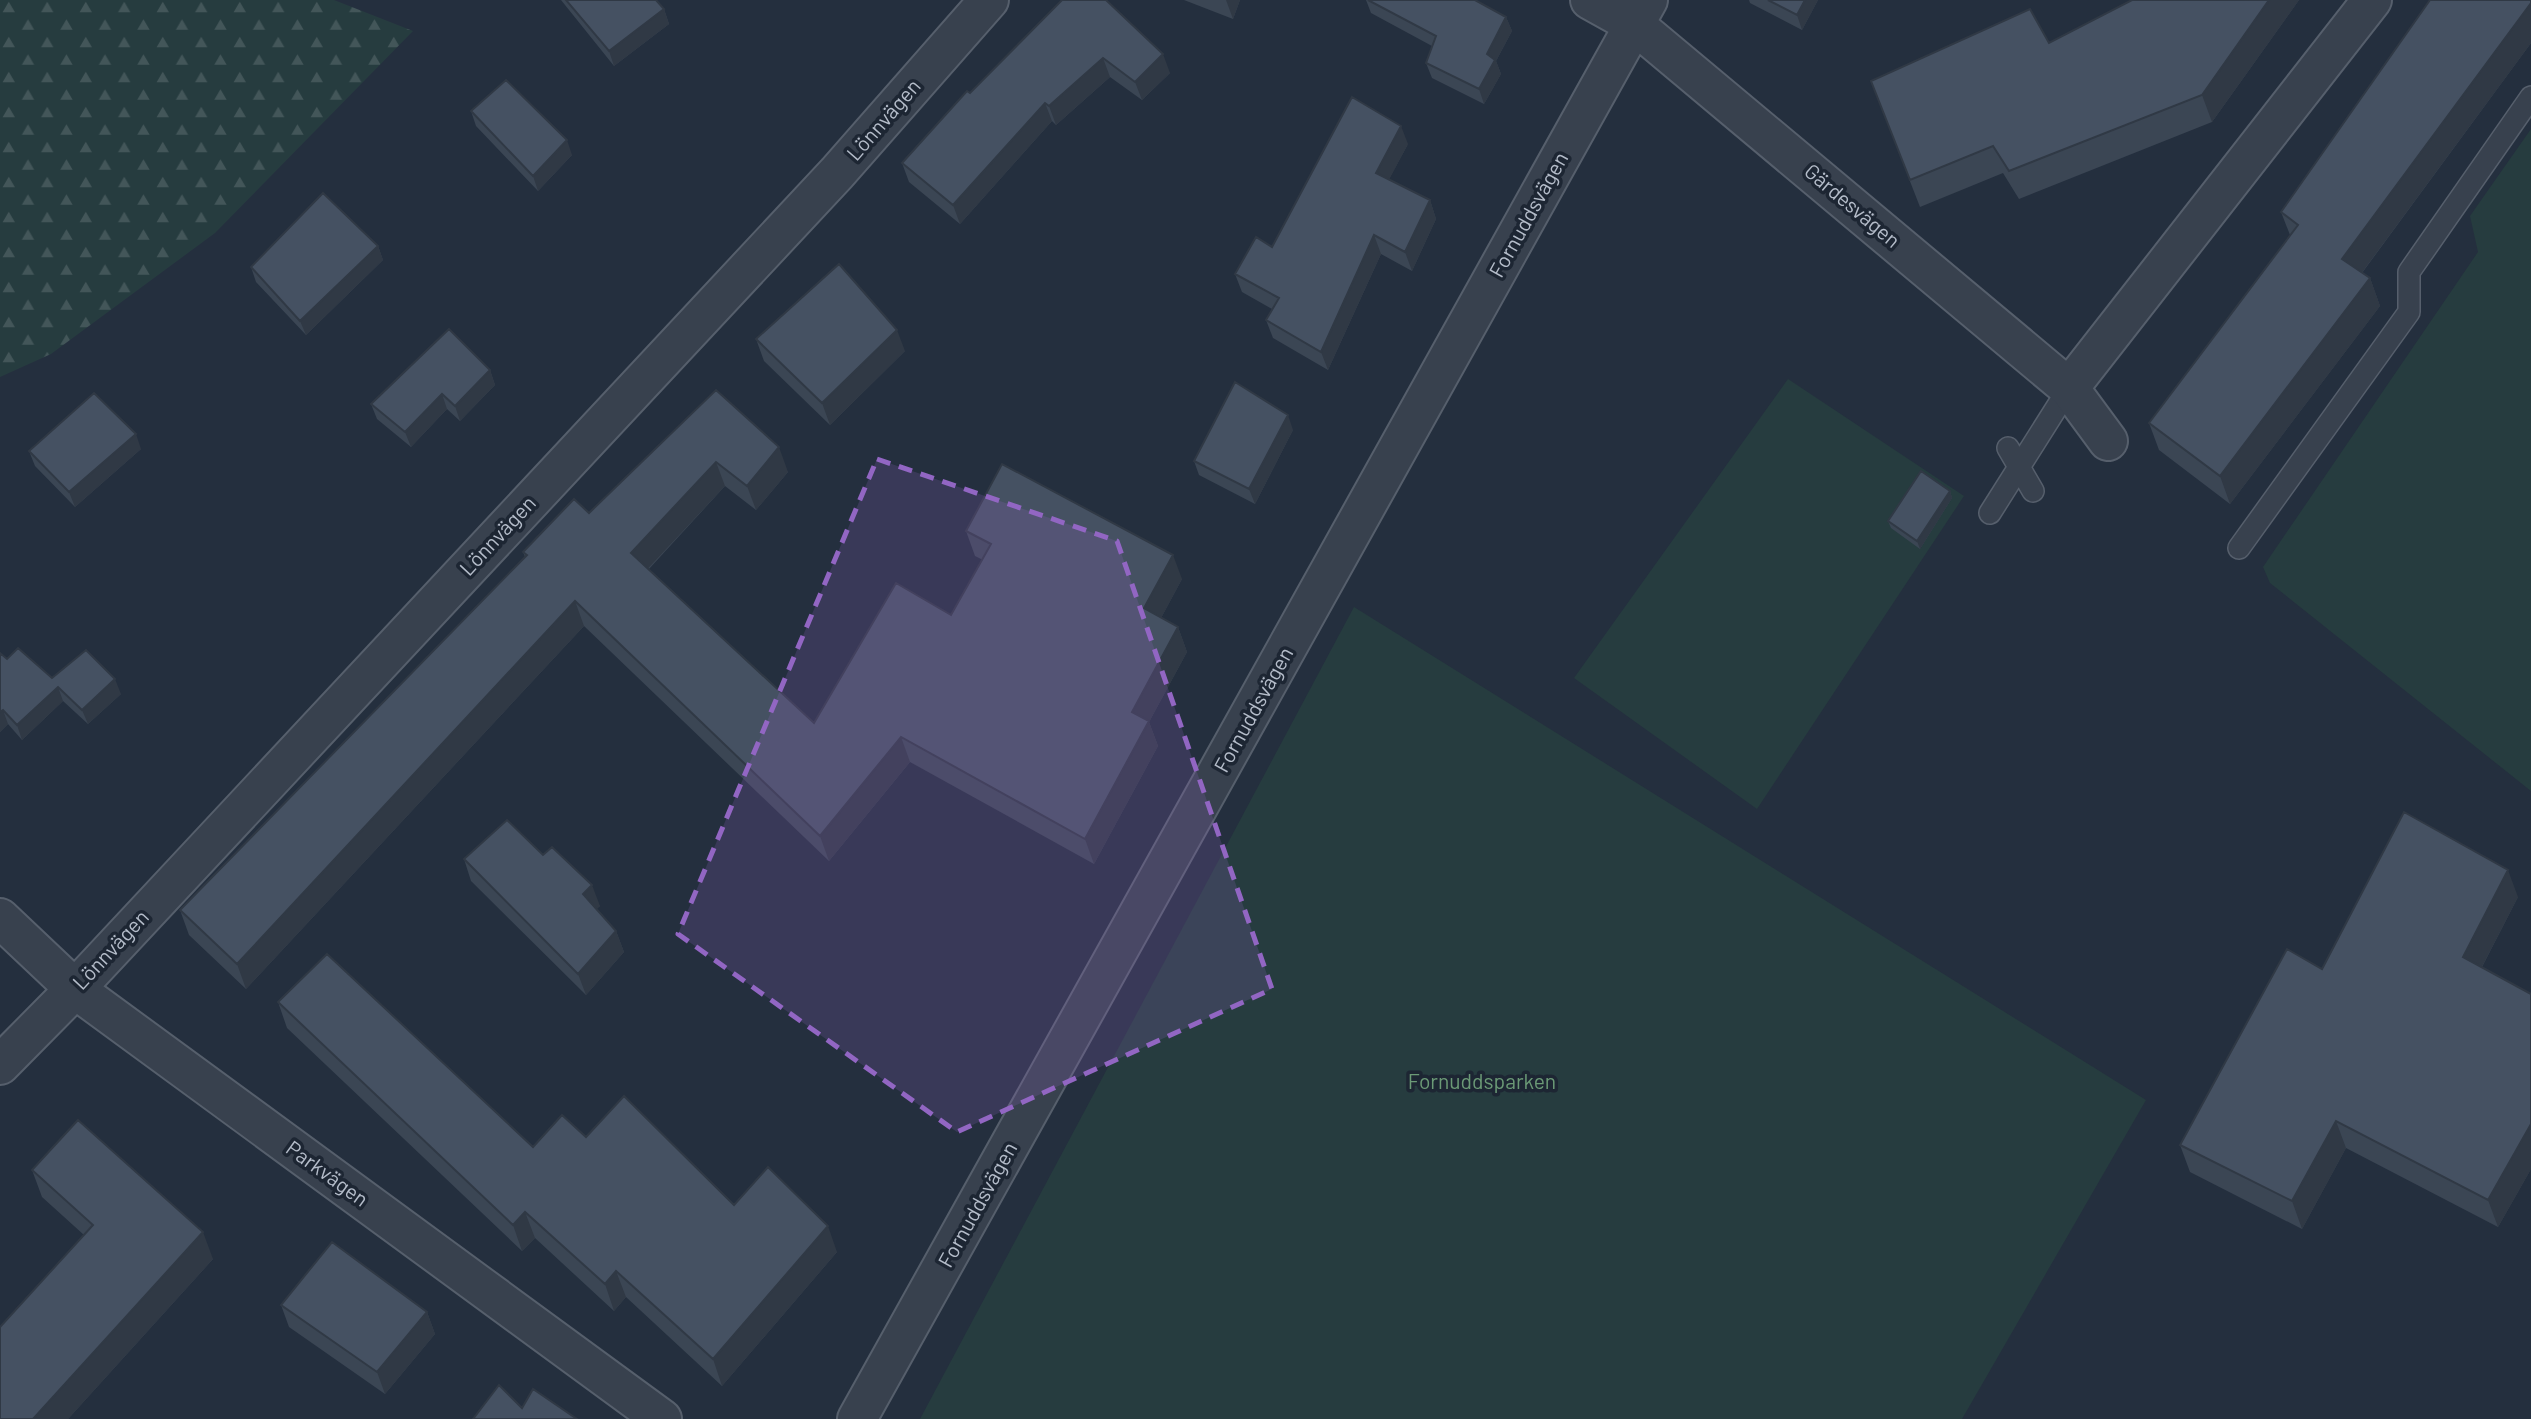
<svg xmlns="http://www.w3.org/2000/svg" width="2531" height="1419" font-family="Barlow,sans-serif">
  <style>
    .green { fill: #263c3f }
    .forest { fill: url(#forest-firs) }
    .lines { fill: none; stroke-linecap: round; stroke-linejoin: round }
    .service-casing { stroke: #565f6c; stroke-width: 24 }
    .minor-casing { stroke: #565f6c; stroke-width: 42 }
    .service { stroke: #38414e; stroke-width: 21 }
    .minor { stroke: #38414e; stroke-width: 38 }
    .wall { fill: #3b4654 }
    .shaded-wall { fill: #303945 }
    .building { fill: #455162; stroke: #303945; stroke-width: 2 }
    .marked { fill: #9266c3; fill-opacity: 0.2; stroke: #9266c3; stroke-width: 5; stroke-dasharray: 14 9; stroke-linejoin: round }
    .labels { text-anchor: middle; stroke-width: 7; stroke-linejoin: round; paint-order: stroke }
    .street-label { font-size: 21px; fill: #b4bcc9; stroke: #1d2633 }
    .park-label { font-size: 21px; fill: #6b9a76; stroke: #1d2633 }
  </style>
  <defs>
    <pattern id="forest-firs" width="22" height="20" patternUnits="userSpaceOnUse" patternTransform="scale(1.75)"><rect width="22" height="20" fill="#263c3f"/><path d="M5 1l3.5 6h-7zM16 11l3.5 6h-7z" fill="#435659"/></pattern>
  </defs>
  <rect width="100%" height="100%" fill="#242f3e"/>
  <path class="green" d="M2531 129V791L2270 583 2263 567 2478 252 2470 216Z
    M1788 379 1964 496 1757 809 1574 678Z
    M1354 607 2146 1100 1962 1419H920Z"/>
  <path class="forest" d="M0 0H334L413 31 215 233 51 354 0 377Z"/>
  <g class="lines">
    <defs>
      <path id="service" d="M2008 448 2033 491
        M1990 513 2069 388
        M2239 548 2409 312V272L2531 97"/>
      <path id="minor" d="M1590 0 1635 25 2069 388 2108 441
        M2069 388 2372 0
        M0 918 75 989 662 1419
        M0 1065 75 989 837 173 989 0
        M857 1419 1648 0"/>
    </defs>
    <use href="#service" class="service-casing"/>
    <use href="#minor" class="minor-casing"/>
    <use href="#service" class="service"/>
    <use href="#minor" class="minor"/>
  </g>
  <path class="wall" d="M561 0H656L664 9 669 24 614 66Z
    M1062 0 1170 73 1142 100 1110 77 1056 125 1052 121 960 224 909 182 902 163 970 93Z
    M1184 0H1240L1233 19Z
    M1366 0H1475L1506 17 1512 31 1496 61 1501 74 1484 104 1432 78 1426 63 1432 46 1371 13Z
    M1749 0H1818L1802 30 1750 3Z
    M2132 0H2299L2212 122 2019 199 2003 173 1920 207 1871 81 2049 43Z
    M2531 0V43L2362 273 2370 278 2380 306 2230 504 2159 450 2149 423 2290 235 2281 212Z
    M471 111 572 155 538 191 476 126Z
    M1408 144 1389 179 1430 200 1436 219 1412 271 1381 254 1328 370 1273 338 1266 320 1272 309 1242 292 1235 274Z
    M378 246 383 260 306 335 256 282 251 267Z
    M756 339 905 351 830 425 764 361Z
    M490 370 495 385 460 421 447 409 411 447 377 419 371 404Z
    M716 390 788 472 756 510 725 486 649 569 814 723 951 615 983 560 975 556 966 531 1182 579 1161 618 1178 627 1187 652 1149 722 1158 746 1094 864 910 762 829 861 584 626 246 989 189 935 180 910 525 557 523 552 589 513Z
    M1293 430 1255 504 1199 475 1194 461Z
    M141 449 75 507 35 466 29 451Z
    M1950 491 1952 498 1920 549 1891 528 1888 521Z
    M0 653 7 659 52 678 121 694 88 724 63 701 22 740 8 724 0 732Z
    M543 855 600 906 596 909 616 931 624 952 586 995 471 881 464 859Z
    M2518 897 2482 967 2531 994V1169L2498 1227 2346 1148 2302 1229 2190 1172 2180 1145 2322 969Z
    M278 1002 533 1147 734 1205 837 1252 722 1386 626 1297 614 1311 535 1238 522 1251 287 1028Z
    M32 1170 213 1259 68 1419H0L84 1235 42 1197Z
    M281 1305 427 1312 435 1334 385 1394 289 1327Z"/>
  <path class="shaded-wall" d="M1226 0H1240L1233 19Z
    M1805 0H1818L1802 30 1797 15Z
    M2269 0H2299L2212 122 2202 95Z
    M2531 3V43L2352 286 2342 259Z
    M664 9 669 24 614 66 609 51Z
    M1506 17 1512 31 1496 61 1501 74 1484 104 1479 89 1487 54Z
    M1163 54 1170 73 1142 100 1135 82Z
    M1103 58 1110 77 1056 125 1049 106Z
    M1045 103 1052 121 960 224 953 205Z
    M1401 126 1408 144 1383 191 1376 173Z
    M567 140 572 155 538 191 533 176Z
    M1430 200 1436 219 1412 271 1405 252Z
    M1374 235 1381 254 1328 370 1321 352Z
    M378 246 383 260 306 335 300 321Z
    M2370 278 2380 306 2230 504 2220 476Z
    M897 330 905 351 830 425 822 403Z
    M490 370 495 385 460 421 455 406Z
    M442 394 447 409 411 447 405 432Z
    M1288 415 1293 430 1255 504 1249 489Z
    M136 434 141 449 75 507 69 492Z
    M779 447 788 472 756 510 747 486Z
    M716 462 725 486 640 577 631 553Z
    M1950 491 1952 498 1920 549 1917 541Z
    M1173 555 1182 579 1153 633 1144 608Z
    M575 601 584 626 246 989 237 964Z
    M1178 627 1187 652 1149 722 1158 746 1094 864 1085 839 1132 712Z
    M115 679 121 694 88 724 82 710Z
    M58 687 63 701 22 740 17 725Z
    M3 710 8 724 0 732V712Z
    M901 737 910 762 829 861 820 836Z
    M2508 870 2518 897 2473 984 2463 957Z
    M592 885 600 906 590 916 583 894Z
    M616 931 624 952 586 995 578 974Z
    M2336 1121 2346 1148 2302 1229 2292 1201Z
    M2531 1124V1169L2498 1227 2488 1200Z
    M525 1212 535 1238 522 1251 513 1225Z
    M828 1226 837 1252 722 1386 713 1359Z
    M203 1232 213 1259 68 1419H33Z
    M616 1271 626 1297 614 1311 605 1284Z
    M427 1312 435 1334 385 1394 377 1372Z"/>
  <path class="building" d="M566 0H656L664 9 609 51Z
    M1062 0H1106L1163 54 1135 82 1103 58 1049 106 1045 103 953 205 902 163 967 91 970 93Z
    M1368 0H1475L1506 17 1487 54 1495 60 1479 89 1426 63 1436 36Z
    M1768 0H1805L1797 15Z
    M2132 0H2269L2202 95 2009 171 1993 146 1910 180 1871 81 2030 9 2049 43Z
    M2430 0H2531V3L2342 259 2370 278 2220 476 2149 423 2298 225 2281 212Z
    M506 80 567 140 533 176 471 111Z
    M1352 97 1401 126 1376 173 1430 200 1405 252 1374 235 1321 352 1266 320 1279 298 1235 274 1256 237 1272 247Z
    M323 193 378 246 300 321 251 267Z
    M839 264 897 330 822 403 756 339Z
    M449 329 490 370 455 406 442 394 405 432 371 404Z
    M1235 382 1288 415 1249 489 1194 461Z
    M716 390 779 447 747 486 716 462 631 553 814 723 896 583 951 615 991 544 966 531 1002 464 1173 555 1144 608 1178 627 1132 712 1149 721 1085 839 901 737 820 836 575 601 237 964 180 910 527 555 523 552 574 499 589 513Z
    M94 393 136 434 69 492 29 451Z
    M1921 471 1950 491 1917 541 1888 521Z
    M18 648 52 678 86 650 115 679 82 710 58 687 17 725 3 710 0 712V653L7 659Z
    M2404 812 2508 870 2463 957 2531 994V1124L2488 1200 2336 1121 2292 1201 2180 1145 2287 949 2322 969Z
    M507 820 543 855 552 847 592 885 583 894 616 931 578 974 464 859Z
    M327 954 533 1147 562 1115 586 1137 624 1096 734 1205 768 1167 828 1226 713 1359 616 1271 605 1284 525 1212 513 1225 278 1002Z
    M78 1120 203 1232 33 1419H0V1327L93 1225 32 1170Z
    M332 1242 427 1312 377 1372 281 1305Z
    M499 1385 522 1408 533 1389 577 1419H473Z"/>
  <path class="marked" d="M877 459 1117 541 1272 989 957 1132 678 934Z"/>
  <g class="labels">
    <g class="street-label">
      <text transform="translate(884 120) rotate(-49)" y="7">Lönnvägen</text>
      <text transform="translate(1852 206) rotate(40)" y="7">Gärdesvägen</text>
      <text transform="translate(1529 215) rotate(-61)" y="7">Fornuddsvägen</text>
      <text transform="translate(498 536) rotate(-47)" y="7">Lönnvägen</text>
      <text transform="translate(1254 710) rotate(-61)" y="7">Fornuddsvägen</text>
      <text transform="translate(111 950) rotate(-47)" y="7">Lönnvägen</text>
      <text transform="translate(327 1174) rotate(36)" y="7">Parkvägen</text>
      <text transform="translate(978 1205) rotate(-61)" y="7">Fornuddsvägen</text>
    </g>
    <g class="park-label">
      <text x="1482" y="1089">Fornuddsparken</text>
    </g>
  </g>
</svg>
